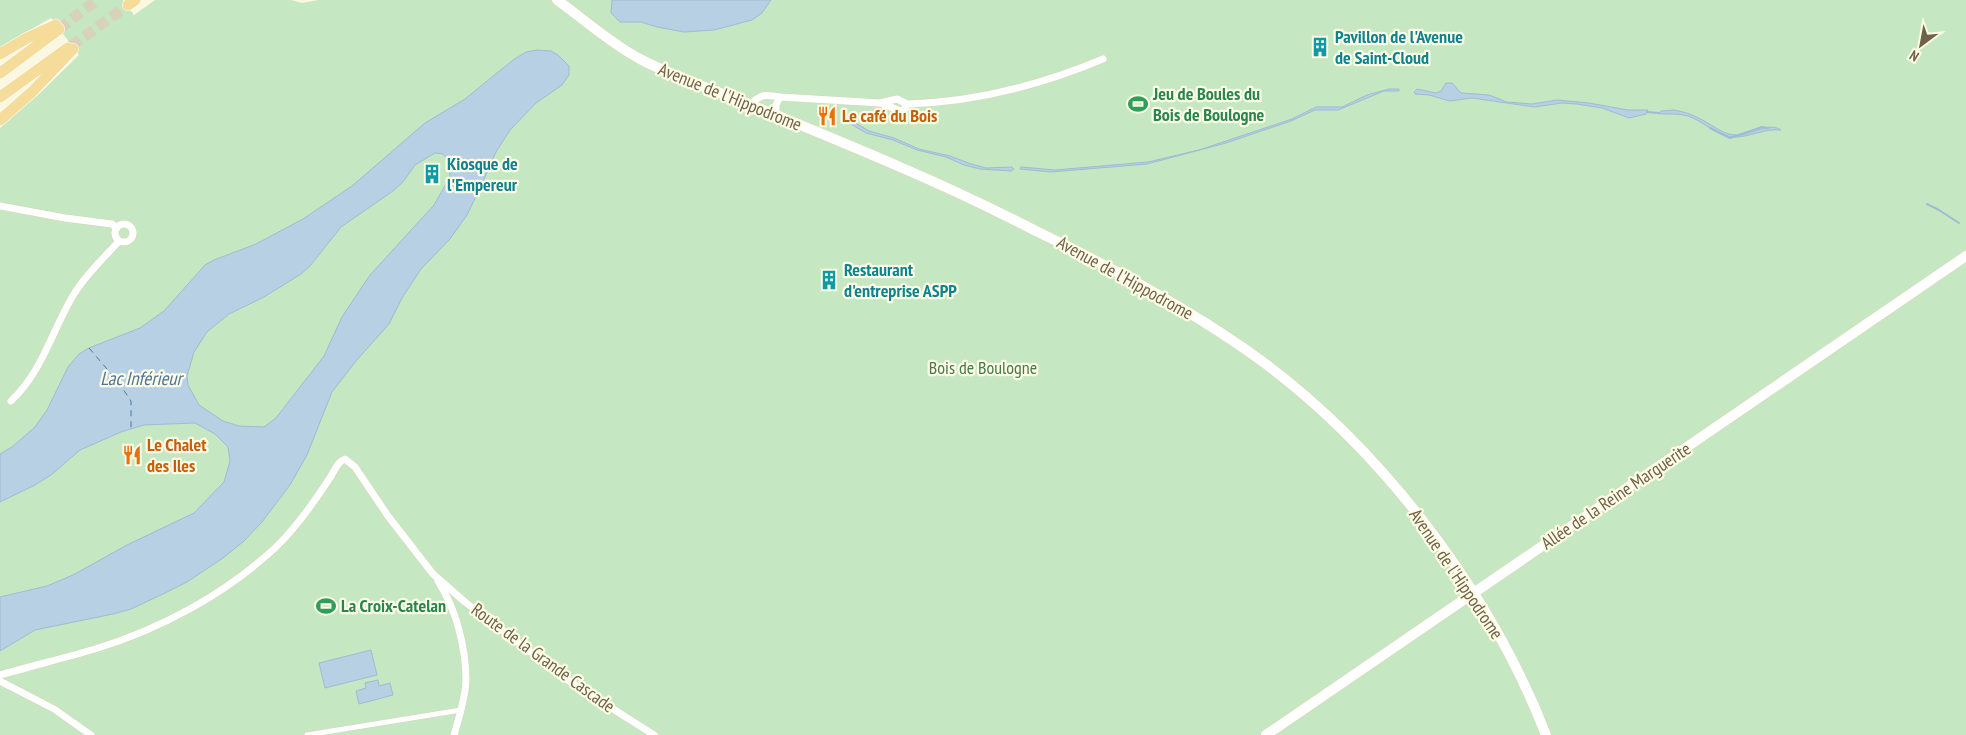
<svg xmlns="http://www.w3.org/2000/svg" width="1966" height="735" font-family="'PT Sans Narrow',sans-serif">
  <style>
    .green { fill: #c5e7c1 }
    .water { fill: #b7d0e3; stroke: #9ebcd4; fill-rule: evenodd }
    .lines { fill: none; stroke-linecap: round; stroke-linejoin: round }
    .stream { stroke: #9ebcd4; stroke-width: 2 }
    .ferry { stroke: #4d7697; stroke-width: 1; stroke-dasharray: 6 5; stroke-linecap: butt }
    .trunk-tunnel { stroke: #d8d2bb; stroke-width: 11; stroke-dasharray: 11 5.5; stroke-linecap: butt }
    .pedestrian-casing { stroke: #dbd4bb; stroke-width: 6 }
    .minor-casing { stroke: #dbd4bb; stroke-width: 8 }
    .secondary-casing { stroke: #e0d6b9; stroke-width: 11 }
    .trunk-casing { stroke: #fff; stroke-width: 12 }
    .pedestrian { stroke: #fff; stroke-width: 5 }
    .minor { stroke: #fff; stroke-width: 7 }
    .secondary { stroke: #fff; stroke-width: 10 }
    .trunk { stroke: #f5dc9b; stroke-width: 11 }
    .labels { text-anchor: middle; stroke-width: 4.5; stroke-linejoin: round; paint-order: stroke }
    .culture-label { font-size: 18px; font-weight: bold; fill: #0d838f; stroke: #fefbe7; text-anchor: start }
    .leisure-label { font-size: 18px; font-weight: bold; fill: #27864d; stroke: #fefbe7; text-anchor: start }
    .street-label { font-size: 18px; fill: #706249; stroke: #fefbe7 }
    .food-label { font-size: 18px; font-weight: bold; fill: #c56008; stroke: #fefbe7; text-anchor: start }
    .park-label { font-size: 18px; fill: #457b45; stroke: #fefbe7 }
    .water-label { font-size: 19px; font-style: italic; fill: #4d7697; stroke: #fefbe7 }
  </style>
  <rect width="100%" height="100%" fill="#fbf8e1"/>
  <path class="green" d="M0 0H123L134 15 155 0H291L302 3 318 0H1966V735H0V128L40 93 79 55 51 18 0 47Z"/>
  <path class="water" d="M612 0H771L762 13 752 20 714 30 684 32 657 27 641 22H620L611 13Z
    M537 50 551 51 558 55 569 66V75L562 85 536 103 510 130 496 152 481 186 467 215 450 239 421 269 402 298 389 324 356 361 332 392 307 455 290 485 262 522 244 541 223 558 187 582 163 594 131 609 113 614 35 630 0 651V597L47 586 73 575 127 545 194 513 224 482 230 461 228 447 215 434 195 423 144 425 121 432 80 450 51 475 35 485 0 502V454L12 447 35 427 47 410 68 367 79 354 89 348 140 328 164 311 205 265 214 260 256 244 303 219 352 186 425 123 465 99 513 60 526 52ZM435 153 443 154 449 161 450 177 434 205 370 275 342 317 324 356 276 418 264 427 239 426 223 421 199 405 188 385 187 376 194 352 207 332 229 314 264 297 301 274 310 266 341 227 393 191 403 182 415 165Z
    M1446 83H1452L1461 93 1489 95 1507 102 1532 104 1557 100 1589 103 1628 110H1648L1646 114 1629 118 1602 108 1577 104 1562 103 1534 107 1472 98 1450 101 1429 95 1415 94 1414 92 1417 89 1436 93 1441 91Z
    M1389 89H1399V91H1384L1338 110H1315L1291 121 1226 143 1147 164 1051 172 1020 169 1021 167 1055 170 1148 162 1199 150 1292 119 1316 107H1342L1367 95Z
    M1674 110C1685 112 1694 115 1704 121 1714 126 1724 135 1736 135 1751 136 1768 121 1781 130 1764 128 1749 138 1732 137 1717 135 1706 124 1693 118 1682 113 1670 114 1659 114L1661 111Z
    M852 121 869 131 894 138 919 149 950 156 971 164 986 168 1012 167 1014 169 1011 171 980 169 964 165 946 157 917 150 893 140 866 133 851 124Z
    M371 650 377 675 325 688 319 663Z
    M378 680 379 686 390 683 393 695 359 704 356 691 366 688 365 683Z"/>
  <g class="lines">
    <path class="stream" d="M1647 112 1659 113
      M1710 128 1730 138 1762 127 1768 128
      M1927 204 1939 210 1959 223"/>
    <path class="ferry" d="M89 348 119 383 131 401V428"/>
    <path class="trunk-tunnel" d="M59 29 97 0
      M71 46 128 5"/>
    <defs>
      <path id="pedestrian" d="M307 735 461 710"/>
      <path id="minor" d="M907 104C975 102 1041 85 1103 59
        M750 105C761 94 765 94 780 97L880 103 901 111 906 108 907 104 897 99 880 103
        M776 116V105L780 97
        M0 206 65 218 112 224 117 228
        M115 233a9 9 0 1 1 18 0a9 9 0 1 1-18 0Z
        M11 401C43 371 52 330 74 294 86 274 104 258 119 241
        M438 581C456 609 466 647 466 681 465 699 459 718 454 735
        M0 675C32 666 64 658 95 649 161 629 225 594 275 548 297 527 315 501 331 476 335 470 338 461 345 459L355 467 388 516 433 574 465 602 566 679 654 735
        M0 681 54 709 91 735"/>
      <path id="secondary" d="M557 0C585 20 610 43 640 59 674 77 711 89 746 103 798 124 849 145 900 167 947 187 993 209 1038 232 1115 269 1190 309 1259 359 1382 449 1491 593 1546 735
        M1266 735 1966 256"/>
      <path id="trunk" d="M128 5 135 0
        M0 54 27 38 56 25
        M0 73 59 29
        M0 97 68 48
        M0 120 32 92 73 49"/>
    </defs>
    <use href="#pedestrian" class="pedestrian-casing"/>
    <use href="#minor" class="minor-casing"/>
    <use href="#secondary" class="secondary-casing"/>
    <use href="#trunk" class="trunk-casing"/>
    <use href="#pedestrian" class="pedestrian"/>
    <use href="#minor" class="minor"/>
    <use href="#secondary" class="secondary"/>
    <use href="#trunk" class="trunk"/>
  </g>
  <defs>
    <symbol id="building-bare" viewBox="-9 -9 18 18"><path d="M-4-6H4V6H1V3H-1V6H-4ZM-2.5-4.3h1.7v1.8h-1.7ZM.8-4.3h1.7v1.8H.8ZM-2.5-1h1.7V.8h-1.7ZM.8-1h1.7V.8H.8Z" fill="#0f9aa8" stroke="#fefbe7" stroke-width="2.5" paint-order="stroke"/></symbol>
    <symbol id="stadium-bare" viewBox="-9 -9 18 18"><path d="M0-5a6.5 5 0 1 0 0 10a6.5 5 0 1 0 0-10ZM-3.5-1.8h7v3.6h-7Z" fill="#2e9e5b" stroke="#fefbe7" stroke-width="2.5" paint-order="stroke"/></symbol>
    <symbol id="restaurant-bare" viewBox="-9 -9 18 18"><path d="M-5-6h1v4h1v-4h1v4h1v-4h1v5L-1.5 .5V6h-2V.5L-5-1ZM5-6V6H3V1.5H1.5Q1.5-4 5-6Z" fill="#e8710a" stroke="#fefbe7" stroke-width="2.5" paint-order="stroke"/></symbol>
  </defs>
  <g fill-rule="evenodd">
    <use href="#building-bare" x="1306" y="33" width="28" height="28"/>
    <use href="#stadium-bare" x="1124" y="90" width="28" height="28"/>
    <use href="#restaurant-bare" x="813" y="102" width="28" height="28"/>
    <use href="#building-bare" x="418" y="160" width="28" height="28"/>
    <use href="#building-bare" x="815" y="266" width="28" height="28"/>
    <use href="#restaurant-bare" x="118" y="441" width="28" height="28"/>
    <use href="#stadium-bare" x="312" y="592" width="28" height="28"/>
  </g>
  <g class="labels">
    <g class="culture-label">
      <text x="1335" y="43">Pavillon de l'Avenue<tspan x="1335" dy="21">de Saint-Cloud</tspan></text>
      <text x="447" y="170">Kiosque de<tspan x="447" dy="21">l'Empereur</tspan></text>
      <text x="844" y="276">Restaurant<tspan x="844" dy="21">d'entreprise ASPP</tspan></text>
    </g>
    <g class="leisure-label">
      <text x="1153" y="100">Jeu de Boules du<tspan x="1153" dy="21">Bois de Boulogne</tspan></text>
      <text x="341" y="612">La Croix-Catelan</text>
    </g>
    <g class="street-label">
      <text transform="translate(730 97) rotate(22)" y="6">Avenue de l'Hippodrome</text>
      <text transform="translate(1125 278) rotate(29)" y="6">Avenue de l'Hippodrome</text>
      <text transform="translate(1616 496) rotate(-34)" y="6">Allée de la Reine Marguerite</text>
      <text transform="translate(1456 574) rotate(56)" y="6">Avenue de l'Hippodrome</text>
      <text transform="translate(543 658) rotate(36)" y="6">Route de la Grande Cascade</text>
    </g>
    <g class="food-label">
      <text x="842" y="122">Le café du Bois</text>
      <text x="147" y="451">Le Chalet<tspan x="147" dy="21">des Iles</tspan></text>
    </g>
    <g class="park-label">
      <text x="983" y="374">Bois de Boulogne</text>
    </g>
    <g class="water-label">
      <text x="141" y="385">Lac Inférieur</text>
    </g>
  </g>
  <g transform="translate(1921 45) rotate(212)" stroke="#fefbe7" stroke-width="4" paint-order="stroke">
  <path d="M0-4L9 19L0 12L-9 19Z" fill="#706249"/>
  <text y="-8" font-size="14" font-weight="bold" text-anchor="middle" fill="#706249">N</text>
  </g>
</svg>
